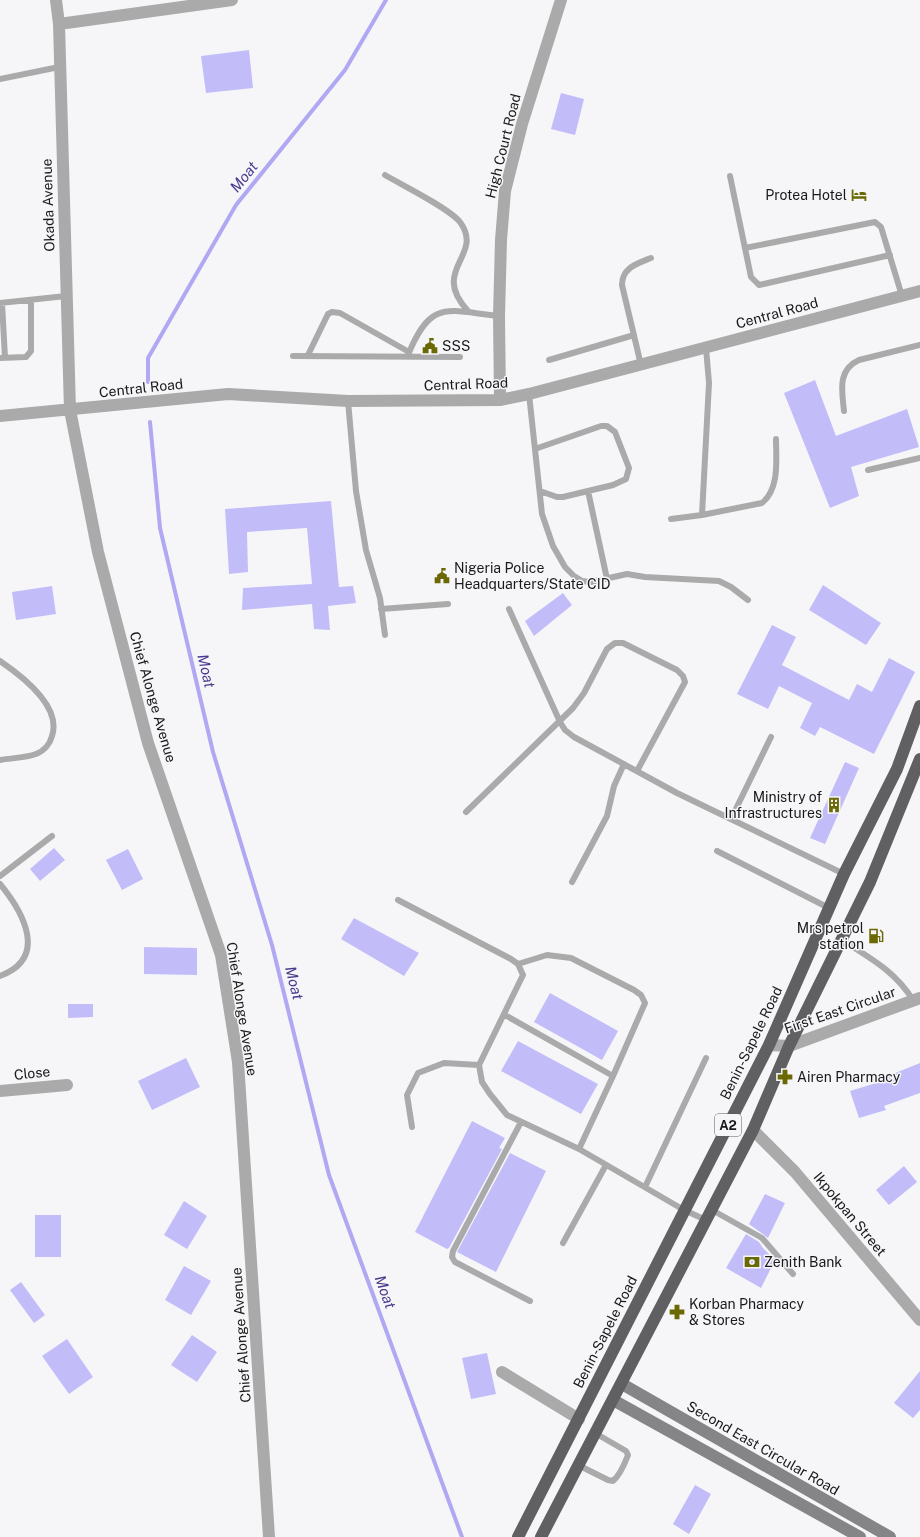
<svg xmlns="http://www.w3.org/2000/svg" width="920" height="1537" font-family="'Public Sans',sans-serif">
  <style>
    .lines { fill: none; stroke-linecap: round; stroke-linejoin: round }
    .stream { stroke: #b0a8f2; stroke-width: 4 }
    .building { fill: #c2bdf9 }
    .service { stroke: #aaaaab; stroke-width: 6 }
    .minor { stroke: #aaaaab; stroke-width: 12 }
    .tertiary { stroke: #aaaaab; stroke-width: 12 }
    .secondary { stroke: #858587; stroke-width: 12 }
    .trunk { stroke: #606063; stroke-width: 12 }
    .labels { text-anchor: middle; stroke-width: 3; stroke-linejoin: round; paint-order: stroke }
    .shield { fill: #f6f6f9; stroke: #5b5b5d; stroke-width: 1 }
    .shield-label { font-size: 13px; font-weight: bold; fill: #19191a }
    .street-label { font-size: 14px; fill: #19191a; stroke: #f6f6f9 }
    .poi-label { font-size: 14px; fill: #19191a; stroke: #f6f6f9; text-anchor: start }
    .water-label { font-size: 15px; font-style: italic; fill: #4a398d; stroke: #f6f6f9 }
  </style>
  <rect width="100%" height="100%" fill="#f6f6f9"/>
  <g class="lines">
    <path class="stream" d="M148 382V358L236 205 345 70 386 0
      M150 422 160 528 213 752 272 945 329 1175 462 1537"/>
  </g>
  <path class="building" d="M249 50 253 88 206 93 201 56Z
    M561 93 584 99 575 135 551 129Z
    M815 380 836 436 907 409 919 447 851 467 859 496 830 508 784 393Z
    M331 501 339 587 353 586 356 603 328 606 330 630 314 629 312 604 242 610 243 588 312 584 307 528 247 532 248 572 229 574 225 509Z
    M823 585 881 623 866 645 809 610Z
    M52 586 56 614 16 620 12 592Z
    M563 593 572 605 534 636 525 621Z
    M772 625 796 637 782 665 849 700 857 684 872 692 889 658 915 672 874 754 820 727 815 736 800 728 812 703 779 686 768 709 737 694Z
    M845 762 859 768 825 844 810 838Z
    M54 848 65 860 40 881 30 869Z
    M128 849 143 879 122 890 106 860Z
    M354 918 419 953 404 976 341 939Z
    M144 947 197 948V975L144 974Z
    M550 993 618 1031 602 1060 534 1022Z
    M68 1004H93V1017L68 1018Z
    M518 1041 598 1084 581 1114 501 1071Z
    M186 1058 200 1087 152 1110 138 1081Z
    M920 1063V1093L884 1106 886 1110 859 1118 850 1091 889 1079 888 1076Z
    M472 1121 505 1138 499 1148 502 1149 449 1248 447 1249 415 1232Z
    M510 1153 546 1171 496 1272 457 1252Z
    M904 1166 917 1182 889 1205 876 1190Z
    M765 1194 785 1203 768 1238 749 1224Z
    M184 1201 207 1216 187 1249 164 1235Z
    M35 1215H61V1257H35Z
    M746 1234 759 1242 763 1248 775 1260 761 1288 726 1268Z
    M184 1266 211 1281 191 1315 165 1300Z
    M21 1282 45 1315 34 1323 10 1290Z
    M192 1335 217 1352 197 1382 171 1365Z
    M67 1339 93 1377 69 1394 42 1356Z
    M487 1353 496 1394 471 1399 462 1358Z
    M920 1371V1410L913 1418 894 1403Z
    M695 1485 711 1494 689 1534 673 1524Z"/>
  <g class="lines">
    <path class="service" d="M0 79 59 67
      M385 175C402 185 449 208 460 222 485 256 429 269 468 311
      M730 176 751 277 759 285 890 255
      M745 248 875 222 881 227 902 296
      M0 303 66 296
      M2 303 5 358
      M308 355 328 314 332 312 340 313 409 352
      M408 355C431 298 448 311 499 316
      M293 356 460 357
      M0 358 26 357 31 351V300
      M549 360 634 335
      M641 365 622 285C622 268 636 264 651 258
      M529 394 542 514 553 546 565 567 574 576 582 581 591 582 627 574 645 577 719 581 731 587 748 600
      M348 401 356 491 366 550 380 598 385 635
      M844 411C842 391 837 370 859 360L920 345
      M535 449 601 426H607L615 432 629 468 626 479 613 485 563 497H557L540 491
      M868 470 920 458
      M588 491 607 579
      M702 515 709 383 706 348
      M671 519 702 515 762 503C780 489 776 458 776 439
      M381 609 448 604
      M509 609 560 722 565 730 574 737 677 793 844 874
      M0 661C22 676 62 706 52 736 50 744 44 751 36 754 26 758 11 758 0 760
      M466 812 573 708 584 693 607 649 615 643H623L677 670 683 676 685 682 637 771
      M731 819 771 737
      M717 851 829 908
      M0 876 52 836
      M572 882 607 816 614 786 624 764
      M0 884C23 912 49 958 0 976
      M398 900 511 959 518 964 523 975 479 1065 482 1082 490 1094 507 1115 579 1149 684 1210 706 1220
      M842 940C870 958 895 971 913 1000
      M505 1015 613 1076 645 1003 641 995 634 990 571 958 547 955 518 964
      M521 1122 453 1251 452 1257 455 1262 530 1301
      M412 1127 407 1095 418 1073 444 1063 479 1065
      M579 1149 613 1076
      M645 1187 706 1058
      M712 1210 762 1238 793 1274
      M563 1243 606 1165
      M578 1465 608 1480 613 1481C620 1475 625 1463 628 1455L626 1451 595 1433"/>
    <path class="minor" d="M56 0 59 24 70 410 98 552 148 743 221 955 238 1062 269 1537
      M59 24 232 0
      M500 400 499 316 501 240 505 191 522 124 561 0
      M0 416 228 394 348 401 500 400 529 394 920 291
      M0 1091 67 1085
      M753 1130 795 1172 920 1320
      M502 1372 579 1419"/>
    <path class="tertiary" d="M769 1045 789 1046 920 998"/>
    <path class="secondary" d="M622 1384 890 1537
      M613 1400 860 1537"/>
    <path class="trunk" d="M518 1537 769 1045 844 874 897 769 920 706
      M541 1537 753 1130 789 1046 870 882 920 759"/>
  </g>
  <defs>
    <symbol id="hotel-bare" viewBox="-9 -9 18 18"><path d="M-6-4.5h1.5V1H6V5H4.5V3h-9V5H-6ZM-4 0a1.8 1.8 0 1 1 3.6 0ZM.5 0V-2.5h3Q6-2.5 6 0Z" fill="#6a6904" stroke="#f6f6f9" stroke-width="2.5" paint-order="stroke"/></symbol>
    <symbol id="civic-bare" viewBox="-9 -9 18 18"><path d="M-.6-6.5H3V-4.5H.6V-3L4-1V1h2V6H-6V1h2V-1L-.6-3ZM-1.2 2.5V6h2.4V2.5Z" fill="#6a6904" stroke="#f6f6f9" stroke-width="2.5" paint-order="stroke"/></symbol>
    <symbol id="building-bare" viewBox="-9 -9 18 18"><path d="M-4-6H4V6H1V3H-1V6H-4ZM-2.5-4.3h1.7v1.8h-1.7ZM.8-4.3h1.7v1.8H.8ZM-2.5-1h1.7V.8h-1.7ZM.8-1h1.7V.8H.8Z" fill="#6a6904" stroke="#f6f6f9" stroke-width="2.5" paint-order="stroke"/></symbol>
    <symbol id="fuel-bare" viewBox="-9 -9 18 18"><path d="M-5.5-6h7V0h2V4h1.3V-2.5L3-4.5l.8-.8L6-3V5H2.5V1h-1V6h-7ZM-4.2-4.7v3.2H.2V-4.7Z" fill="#6a6904" stroke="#f6f6f9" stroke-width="2.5" paint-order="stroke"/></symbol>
    <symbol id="pharmacy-bare" viewBox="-9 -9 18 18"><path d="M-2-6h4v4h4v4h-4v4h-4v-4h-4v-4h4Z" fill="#6a6904" stroke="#f6f6f9" stroke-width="2.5" paint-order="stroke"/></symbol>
    <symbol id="bank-bare" viewBox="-9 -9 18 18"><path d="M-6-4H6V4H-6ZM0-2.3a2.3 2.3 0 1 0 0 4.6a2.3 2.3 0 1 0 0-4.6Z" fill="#6a6904" stroke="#f6f6f9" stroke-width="2.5" paint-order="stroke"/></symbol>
  </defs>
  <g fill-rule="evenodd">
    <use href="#hotel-bare" x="848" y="184" width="22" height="22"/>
    <use href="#civic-bare" x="419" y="335" width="22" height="22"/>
    <use href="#civic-bare" x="431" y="565" width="22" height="22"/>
    <use href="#building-bare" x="823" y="794" width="22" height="22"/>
    <use href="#fuel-bare" x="865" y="925" width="22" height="22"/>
    <use href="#pharmacy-bare" x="774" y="1066" width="22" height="22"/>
    <use href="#bank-bare" x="741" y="1251" width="22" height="22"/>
    <use href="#pharmacy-bare" x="666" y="1301" width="22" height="22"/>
  </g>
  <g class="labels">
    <rect class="shield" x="715" y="1114" width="26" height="22" rx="3"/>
    <g class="shield-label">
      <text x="728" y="1130">A2</text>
    </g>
    <g class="street-label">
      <text transform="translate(503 146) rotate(-76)" y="5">High Court Road</text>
      <text transform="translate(48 205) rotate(-92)" y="5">Okada Avenue</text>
      <text transform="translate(777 313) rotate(-15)" y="5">Central Road</text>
      <text transform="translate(466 384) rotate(-2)" y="5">Central Road</text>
      <text transform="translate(141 388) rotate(-6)" y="5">Central Road</text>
      <text transform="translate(153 697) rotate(74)" y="5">Chief Alonge Avenue</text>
      <text transform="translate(242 1009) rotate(81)" y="5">Chief Alonge Avenue</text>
      <text transform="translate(840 1010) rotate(-19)" y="5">First East Circular</text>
      <text transform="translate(751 1043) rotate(-64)" y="5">Benin-Sapele Road</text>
      <text transform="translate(32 1073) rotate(-6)" y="5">Close</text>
      <text transform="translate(850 1214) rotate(50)" y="5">Ikpokpan Street</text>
      <text transform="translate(605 1332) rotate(-63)" y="5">Benin-Sapele Road</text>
      <text transform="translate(241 1335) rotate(-94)" y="5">Chief Alonge Avenue</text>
      <text transform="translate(763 1448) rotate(30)" y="5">Second East Circular Road</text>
    </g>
    <g class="poi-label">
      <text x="847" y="200" text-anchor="end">Protea Hotel</text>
      <text x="442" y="351">SSS</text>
      <text x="454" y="573">Nigeria Police<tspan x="454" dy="16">Headquarters/State CID</tspan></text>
      <text x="822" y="802" text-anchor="end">Ministry of<tspan x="822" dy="16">Infrastructures</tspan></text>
      <text x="864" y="933" text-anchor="end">Mrs petrol<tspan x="864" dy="16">station</tspan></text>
      <text x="797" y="1082">Airen Pharmacy</text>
      <text x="764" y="1267">Zenith Bank</text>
      <text x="689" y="1309">Korban Pharmacy<tspan x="689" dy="16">&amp; Stores</tspan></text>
    </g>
    <g class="water-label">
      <text transform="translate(244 177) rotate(-51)" y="5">Moat</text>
      <text transform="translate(206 671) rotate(77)" y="5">Moat</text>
      <text transform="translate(294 983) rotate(76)" y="5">Moat</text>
      <text transform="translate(385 1292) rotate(70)" y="5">Moat</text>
    </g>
  </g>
</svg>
